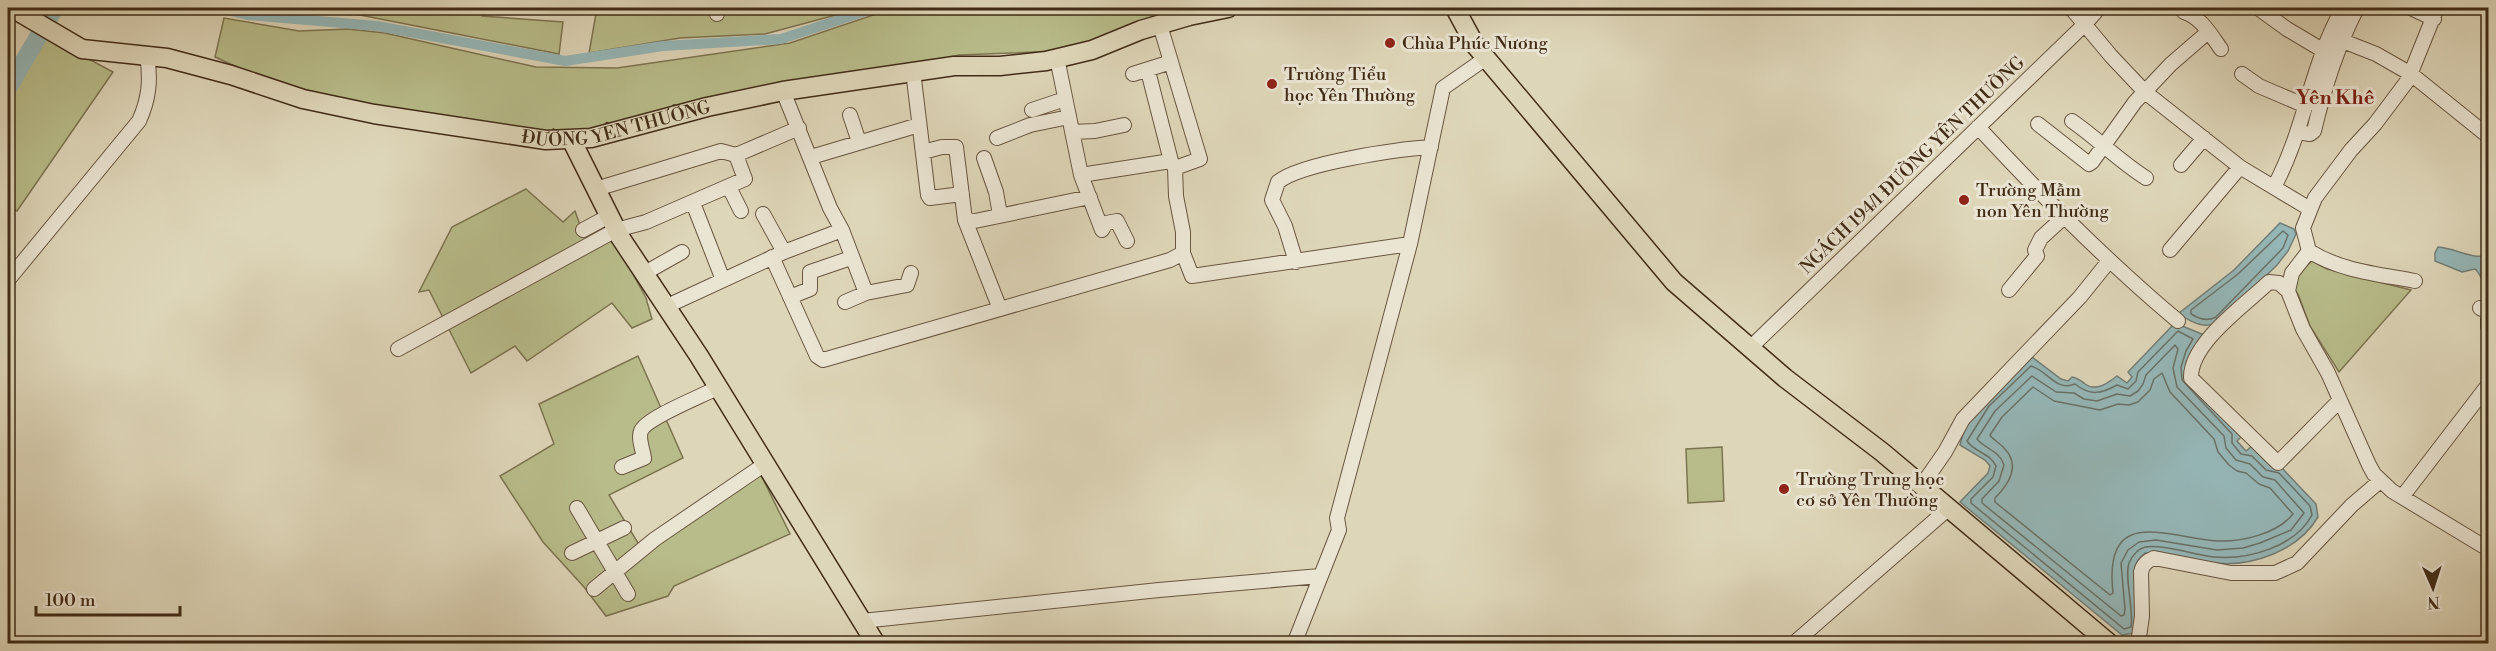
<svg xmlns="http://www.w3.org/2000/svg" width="2496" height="651" font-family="'Libre Bodoni',serif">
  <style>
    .green { fill: #b8bc8a; stroke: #7c7450; stroke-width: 1.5 }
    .water { fill: #95b7b8; stroke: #737f78; stroke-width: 1.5 }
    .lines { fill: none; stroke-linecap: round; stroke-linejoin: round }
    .shore { stroke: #6a7268; stroke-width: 1.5 }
    .canal { stroke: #95b7b8; stroke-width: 10 }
    .river { stroke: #95b7b8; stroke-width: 18 }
    .minor-casing { stroke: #685640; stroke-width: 16 }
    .major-casing { stroke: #402c17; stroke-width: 21 }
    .minor { stroke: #eae4d2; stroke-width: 14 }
    .major { stroke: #ded6b9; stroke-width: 18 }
    .poi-dot { fill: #8f2418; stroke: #eae4d2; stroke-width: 2 }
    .labels { text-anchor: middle; stroke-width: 6; stroke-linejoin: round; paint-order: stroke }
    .poi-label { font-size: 18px; fill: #402c17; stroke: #eae4d2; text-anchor: start }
    .street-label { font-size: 18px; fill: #402c17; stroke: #eae4d2 }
    .neighbourhood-label { font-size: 20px; font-weight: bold; fill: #7a1f14; stroke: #eae4d2 }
  </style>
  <rect width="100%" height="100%" fill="#ded6b9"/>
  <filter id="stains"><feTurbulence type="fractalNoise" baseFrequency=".00333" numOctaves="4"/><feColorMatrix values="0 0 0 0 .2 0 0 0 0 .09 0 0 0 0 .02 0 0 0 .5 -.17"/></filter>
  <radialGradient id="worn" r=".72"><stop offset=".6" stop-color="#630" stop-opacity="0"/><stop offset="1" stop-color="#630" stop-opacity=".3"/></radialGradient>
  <path class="green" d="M245 8H482V16L563 22 559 54 360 15 249 10Z
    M597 8H862L765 34 680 38 589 53Z
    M894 8H1181L1106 37 1062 51 959 55 871 75 564 134 377 107 266 80 215 57 224 18 299 31 348 29 385 33 536 67 617 68 790 43Z
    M46 36 113 72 17 211 8 206V102Z
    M526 189 563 222 575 211 584 236 606 224 646 298 652 319 632 328 612 303 527 361 515 346 471 373 429 290 419 292 452 227Z
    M2312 261 2327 269 2411 290 2339 372 2310 326 2298 294 2289 282Z
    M638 356 683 458 609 495 644 553 761 475 790 534 674 586 668 596 606 616 584 587 543 542 500 476 554 444 539 404Z
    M1722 447 1724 501 1688 503 1686 449Z"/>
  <path class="water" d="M2280 223 2294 229 2296 234 2288 251 2277 265 2219 322C2204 330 2192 322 2178 314L2234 270Z
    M2438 247C2456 248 2471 260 2488 255V286C2482 281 2479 272 2475 269L2462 272 2435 261V253Z
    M2175 323 2204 335 2187 368 2242 436 2237 441 2246 451 2252 446 2270 465 2281 467 2316 504 2318 517C2298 551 2252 567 2214 563 2191 560 2168 553 2145 553 2125 568 2139 588 2138 609 2138 617 2135 626 2134 633L2122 635 1960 502 1988 473 1990 466 1985 460 1960 445C1966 412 2008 379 2032 357L2061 379 2068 381 2072 377C2078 378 2080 380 2085 384 2096 392 2108 383 2117 376L2127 383 2132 377 2128 372Z"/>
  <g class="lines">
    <path class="shore" d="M2283 231 2288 235 2283 248 2216 317C2207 322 2199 319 2191 314V310L2238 274Z
      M2178 331 2193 339 2186 351 2181 367 2182 380 2232 434V443L2241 454 2252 456 2266 470 2279 473 2310 506 2312 515C2295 547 2248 560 2214 557 2195 555 2164 544 2145 547 2138 549 2132 556 2129 563 2124 577 2134 608 2131 627L2124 629 1971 503V499L1993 477 1996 466C1990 453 1974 452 1967 441L1989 406 2031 366C2048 371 2056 392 2075 384 2090 396 2101 394 2117 385L2128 389 2136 381 2138 372Z
      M2175 345 2178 349 2173 368 2177 387 2224 436 2226 448 2236 460 2250 464 2263 477 2275 480 2304 513 2291 530 2260 543 2243 548 2217 550 2156 540 2139 542 2128 550 2121 563 2125 609 2124 615 2121 616 1982 503V499L1999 481 2004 465C1999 450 1985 449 1977 439L1995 411 2032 376 2056 392 2074 393 2084 399 2097 401 2117 394 2130 396 2138 391 2143 384 2146 375Z
      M2162 373 2170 392 2214 439 2218 452 2229 465 2237 471 2246 473 2259 484 2270 488 2293 514C2277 534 2242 542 2217 541 2165 537 2103 505 2113 593L2110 595 1995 502V498C2009 484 2021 465 2004 448 2000 443 1993 440 1990 435L2002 417 2033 387 2054 401 2100 410 2118 404 2129 405 2138 402 2150 390 2154 379Z"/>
    <path class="canal" d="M219 8 247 15 377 26 565 61 663 46 781 39 875 8"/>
    <path class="river" d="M8 88 55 8"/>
    <defs>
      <path id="minor" d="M717 8V14
        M2071 8 2111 56 2145 92 2240 167 2310 209
        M2181 8 2184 12C2201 17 2211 35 2221 49
        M2258 8 2287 29 2324 51
        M2411 8 2434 19
        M2486 8 2488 10
        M1160 25 1200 159 1175 168
        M2330 36 2376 54 2411 74 2488 136
        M1057 58 1081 175 1102 230
        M913 71 928 195 930 198 962 194
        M1148 71 1171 161 1175 168 1176 196 1183 232V253L1192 276 1410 244
        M1133 74 1171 62
        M2242 74 2259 86 2306 106
        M783 91 830 208 842 230 866 293
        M1032 110 1065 99
        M850 115 859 142
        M2072 121C2098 139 2119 161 2146 178
        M2038 124 2089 164 2092 162 2135 102 2171 64 2208 32
        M1978 127C2041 195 2106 261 2178 321
        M1072 132 1095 131 1124 125
        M2298 132 2310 134 2314 131C2324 88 2337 47 2357 8
        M997 138 1030 125 1069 117
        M923 152 942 147H956L965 220 1000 309
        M811 157 919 125
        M984 158 996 192 1000 215
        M2181 165 2204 138
        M1081 175 1171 161
        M729 187 741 211
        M2274 187C2305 130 2311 64 2343 8
        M596 189 721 151 736 155 799 128
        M693 203 723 280
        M763 214 784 252
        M965 220 975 221 1090 197
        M583 230 609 216
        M1102 230 1106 223 1117 221 1127 241
        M2170 250 2240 167
        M772 257 817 356 823 360 1170 260 1183 253
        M1296 262 1285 226 1272 200 1278 182C1301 163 1399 149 1431 147
        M643 274 682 252
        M8 280 139 121C149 99 151 80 147 56
        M2415 281C2378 274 2341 271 2309 251L2303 228 2315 198 2351 150 2375 124 2408 80 2437 8
        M2009 290 2037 256 2035 250 2041 238 2064 217
        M2288 291 2292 273 2309 251
        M790 297 810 289V272L851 258
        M845 302 866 293 907 285 911 273
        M665 307 784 252 842 230
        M2480 308 2488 312V327
        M1750 348 2085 24 2099 8
        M398 349 616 230 646 222 745 179 736 155
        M2340 400 2278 463 2191 378C2190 343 2244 306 2269 282L2279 283 2288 291 2303 329 2328 373 2369 465 2374 474 2392 491 2488 549
        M622 467 644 458C643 451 638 438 641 431 646 418 702 396 717 388
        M1922 485 1945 452 1963 419 2080 297 2109 261
        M2402 497 2488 385
        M577 508 628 594
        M572 553 624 528
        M594 589 655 539 765 464
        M862 621 1159 590 1320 576
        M1294 644 1339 530 1337 518 1410 244 1443 88 1486 58
        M1793 644 1949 508
        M2138 644 2142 616 2141 572C2143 564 2147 561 2154 558L2231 573H2275L2297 563 2352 505 2380 481"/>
      <g id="major">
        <path id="s1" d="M12 8 82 49 167 58 231 75 303 99 374 114 546 140 591 138 707 107 783 91 954 66H1000L1046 61 1092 50 1141 30 1189 16 1228 8"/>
        <path d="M1455 8 1475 45 1674 282 1785 378 1882 452 2110 644"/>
        <path d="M572 141 620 237 699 356 876 644"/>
      </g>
    </defs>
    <use href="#minor" class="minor-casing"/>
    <use href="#major" class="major-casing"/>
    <use href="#minor" class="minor"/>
    <use href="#major" class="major"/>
  </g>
  <g class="poi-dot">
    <circle cx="1390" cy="43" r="6"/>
    <circle cx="1272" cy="84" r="6"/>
    <circle cx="1964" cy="200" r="6"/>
    <circle cx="1784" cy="489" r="6"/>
  </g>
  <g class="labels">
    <g class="poi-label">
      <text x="1402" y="49">Chùa Phúc Nương</text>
      <text x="1284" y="80">Trường Tiểu<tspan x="1284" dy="21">học Yên Thường</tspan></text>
      <text x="1976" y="196">Trường Mầm<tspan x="1976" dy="21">non Yên Thường</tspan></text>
      <text x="1796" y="485">Trường Trung học<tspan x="1796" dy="21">cơ sở Yên Thường</tspan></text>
    </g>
    <g class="street-label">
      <text dy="6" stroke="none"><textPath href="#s1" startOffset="627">ĐƯỜNG YÊN THƯỜNG</textPath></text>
      <text transform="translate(1912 165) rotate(-44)" y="6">NGÁCH 194/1 ĐƯỜNG YÊN THƯỜNG</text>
    </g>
    <g class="neighbourhood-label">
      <text x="2335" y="104">Yên Khê</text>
    </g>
  </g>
  <rect width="2496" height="651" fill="none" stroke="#ded6b9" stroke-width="30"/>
  <rect x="9" y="9" width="2478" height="633" fill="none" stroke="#402c17" stroke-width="3"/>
  <rect x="15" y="15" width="2466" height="621" fill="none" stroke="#402c17" stroke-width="1.5"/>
  <g transform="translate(2433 588) rotate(177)" stroke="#eae4d2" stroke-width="4.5" paint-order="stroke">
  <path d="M0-4.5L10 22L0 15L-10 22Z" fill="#402c17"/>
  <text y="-9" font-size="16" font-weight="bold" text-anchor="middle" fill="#402c17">N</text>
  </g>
  <path d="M36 606v9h144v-9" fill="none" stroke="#402c17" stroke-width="3"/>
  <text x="45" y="606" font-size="18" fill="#402c17" stroke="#eae4d2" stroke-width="4.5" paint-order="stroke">100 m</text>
  <rect width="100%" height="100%" filter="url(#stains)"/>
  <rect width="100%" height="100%" fill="url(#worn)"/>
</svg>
